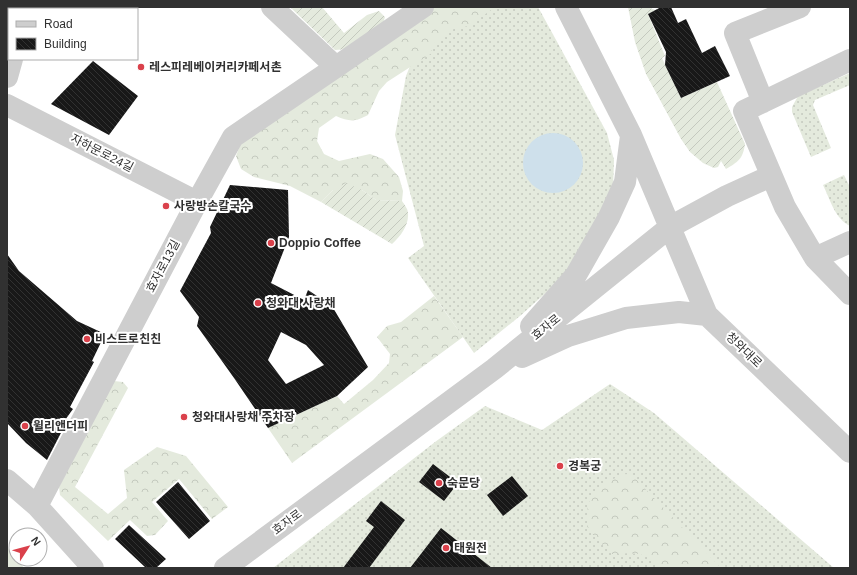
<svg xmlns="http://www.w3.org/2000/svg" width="857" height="575" font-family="Helvetica,'Noto Sans KR',sans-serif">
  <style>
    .grass { fill: url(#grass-dots) }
    .forest { fill: url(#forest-crowns) }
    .garden { fill: url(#garden-furrows) }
    .pitch { fill: #e4eadd }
    .water { fill: #cee0eb }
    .building { fill: url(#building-back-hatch); fill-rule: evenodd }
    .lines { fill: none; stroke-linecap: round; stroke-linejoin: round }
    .minor { stroke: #cecece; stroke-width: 22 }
    .poi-dot { fill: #da414b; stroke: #fff; stroke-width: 1.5 }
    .labels { text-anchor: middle; stroke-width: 4; stroke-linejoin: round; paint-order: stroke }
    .poi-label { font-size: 12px; font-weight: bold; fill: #313131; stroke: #fff; text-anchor: start }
    .street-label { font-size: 12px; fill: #313131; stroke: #fff }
  </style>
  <defs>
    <pattern id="grass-dots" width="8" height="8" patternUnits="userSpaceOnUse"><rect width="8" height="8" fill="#e4eadd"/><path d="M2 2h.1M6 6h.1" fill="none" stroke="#c4c9be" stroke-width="1.8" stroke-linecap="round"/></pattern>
    <pattern id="forest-crowns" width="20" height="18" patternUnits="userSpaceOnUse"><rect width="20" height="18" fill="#e4eadd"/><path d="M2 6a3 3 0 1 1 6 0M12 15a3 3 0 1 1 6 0" fill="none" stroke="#c4c9be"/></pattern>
    <pattern id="garden-furrows" width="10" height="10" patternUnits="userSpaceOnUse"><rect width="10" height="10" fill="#e4eadd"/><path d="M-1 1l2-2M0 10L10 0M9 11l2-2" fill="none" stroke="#c4c9be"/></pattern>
    <pattern id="building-back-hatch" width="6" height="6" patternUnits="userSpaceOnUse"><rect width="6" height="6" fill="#181818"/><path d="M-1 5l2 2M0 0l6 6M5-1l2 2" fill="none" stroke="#313131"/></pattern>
  </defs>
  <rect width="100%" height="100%" fill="#fff"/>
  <path class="grass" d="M452 7H538L607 133 614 160 613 189 568 273 520 316 474 353 408 258 424 246 395 135 406 76 424 31Z
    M850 73V85L815 100 813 105 831 148 811 157 792 112V107L798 96Z
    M844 175 850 187V226C835 219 830 199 823 185Z
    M610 384 654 413 834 568H273L435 442 485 406 542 430Z"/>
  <path class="forest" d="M434 7H495L469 26 455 28 432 45V53L387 82 379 91 368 115C355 122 350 122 336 116L319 128 317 141 324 154 339 161 370 154 383 159 399 177 403 191 402 201 376 200 362 190H333L321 202 290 186 254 177 241 169 236 156 242 140 298 97Z
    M434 296 463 337 292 463 268 428 337 396 344 404 373 380 389 363 390 354 377 337 387 326 401 322Z
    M114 381 123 382 128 388 75 487 108 514 127 498 124 470 157 447 186 456 228 507 212 519 179 479 152 502 168 521 155 535 147 536 130 520 108 541 60 495 59 487Z
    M626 474 633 476 721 568H659C649 550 629 553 612 554 606 548 590 533 587 526 587 523 587 519 587 516 587 491 605 481 626 474Z"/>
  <path class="garden" d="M290 7H322L344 33 367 15 379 11 385 17 382 27 348 49 335 50Z
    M628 7H648L655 10 648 14 665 56 662 58 681 98 717 82 745 144C743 159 738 162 726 169L721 161 718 167 714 168 703 163 690 152 681 139 646 74 635 42Z
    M346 183 362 190 376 200 402 201C404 204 408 209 408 213 409 225 401 236 392 244L321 202 333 190Z"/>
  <path class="pitch" d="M7 547 24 568H7Z"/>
  <path class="water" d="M523 163a30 30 0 1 1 60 0a30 30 0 1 1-60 0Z"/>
  <path class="building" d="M661 7H671L678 23 686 19 702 53 715 46 730 76 681 98 665 65 666 52 648 14Z
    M93 61 138 96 109 135 51 104Z
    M230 185 288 190 289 237 271 283 304 300 308 290 332 306 368 367 337 396 268 428 234 378 197 326 199 317 180 291 211 233 210 227ZM281 332 306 345 324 365 286 384 268 360Z
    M7 254 19 271 77 321 105 334 92 361 94 362 70 407 73 409 60 427 63 429 47 460 26 443 7 423Z
    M433 464 458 483 444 501 419 482Z
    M512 476 528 496 503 516 487 495Z
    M178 482 210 521 189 539 156 502Z
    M381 501 405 520 369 568H343L374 527 366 521Z
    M129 525 166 559 156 568H146L115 539Z
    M441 528 492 568H410Z"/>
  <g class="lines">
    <path class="minor" d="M566 7 631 135 707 315 850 452
      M25 9 26 7
      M850 60 744 111 785 207 815 258 850 294
      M336 67 423 7
      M7 77 12 59
      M763 102 735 33 800 7
      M7 105 197 202
      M815 258 850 242
      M531 326 576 275 609 217 625 182 631 136
      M522 357 568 336 626 318 679 312 707 315
      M7 480 37 506 93 568
      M37 506 197 202 233 137 336 67 272 7
      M225 568 494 369 670 227 727 196 771 176"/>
  </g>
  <g class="poi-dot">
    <circle cx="141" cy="67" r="4"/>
    <circle cx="166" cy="206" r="4"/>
    <circle cx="271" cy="243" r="4"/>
    <circle cx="258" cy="303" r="4"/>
    <circle cx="87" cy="339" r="4"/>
    <circle cx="184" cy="417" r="4"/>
    <circle cx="25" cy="426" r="4"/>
    <circle cx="560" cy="466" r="4"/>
    <circle cx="439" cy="483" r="4"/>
    <circle cx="446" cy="548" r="4"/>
  </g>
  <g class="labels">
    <g class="poi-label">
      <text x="149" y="71">레스피레베이커리카페서촌</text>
      <text x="174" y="210">사랑방손칼국수</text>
      <text x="279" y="247">Doppio Coffee</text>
      <text x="266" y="307">청와대 사랑채</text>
      <text x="95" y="343">비스트로친친</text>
      <text x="192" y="421">청와대사랑채 주차장</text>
      <text x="33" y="430">윌리앤더피</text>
      <text x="568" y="470">경복궁</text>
      <text x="447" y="487">숙문당</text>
      <text x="454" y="552">태원전</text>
    </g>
    <g class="street-label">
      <text transform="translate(102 153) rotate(27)" y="4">자하문로24길</text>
      <text transform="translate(163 266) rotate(-62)" y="4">효자로13길</text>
      <text transform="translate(546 327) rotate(-39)" y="4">효자로</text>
      <text transform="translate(744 350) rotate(44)" y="4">청와대로</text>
      <text transform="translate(287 522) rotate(-36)" y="4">효자로</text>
    </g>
  </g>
  <rect width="857" height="575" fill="none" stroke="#313131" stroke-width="16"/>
  <rect x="8" y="8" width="130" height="52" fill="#ffffff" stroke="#adadad"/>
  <rect x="16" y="21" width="20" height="6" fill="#cecece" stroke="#adadad"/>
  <text x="44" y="28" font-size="12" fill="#313131">Road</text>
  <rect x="16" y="38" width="20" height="12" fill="url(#building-back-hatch)" stroke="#adadad"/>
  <text x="44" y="48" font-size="12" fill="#313131">Building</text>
  <g transform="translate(28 547) rotate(54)"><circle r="19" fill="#ffffff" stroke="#adadad"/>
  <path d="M0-3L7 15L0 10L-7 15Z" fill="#da414b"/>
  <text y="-6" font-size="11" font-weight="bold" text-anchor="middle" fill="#313131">N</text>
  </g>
</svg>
